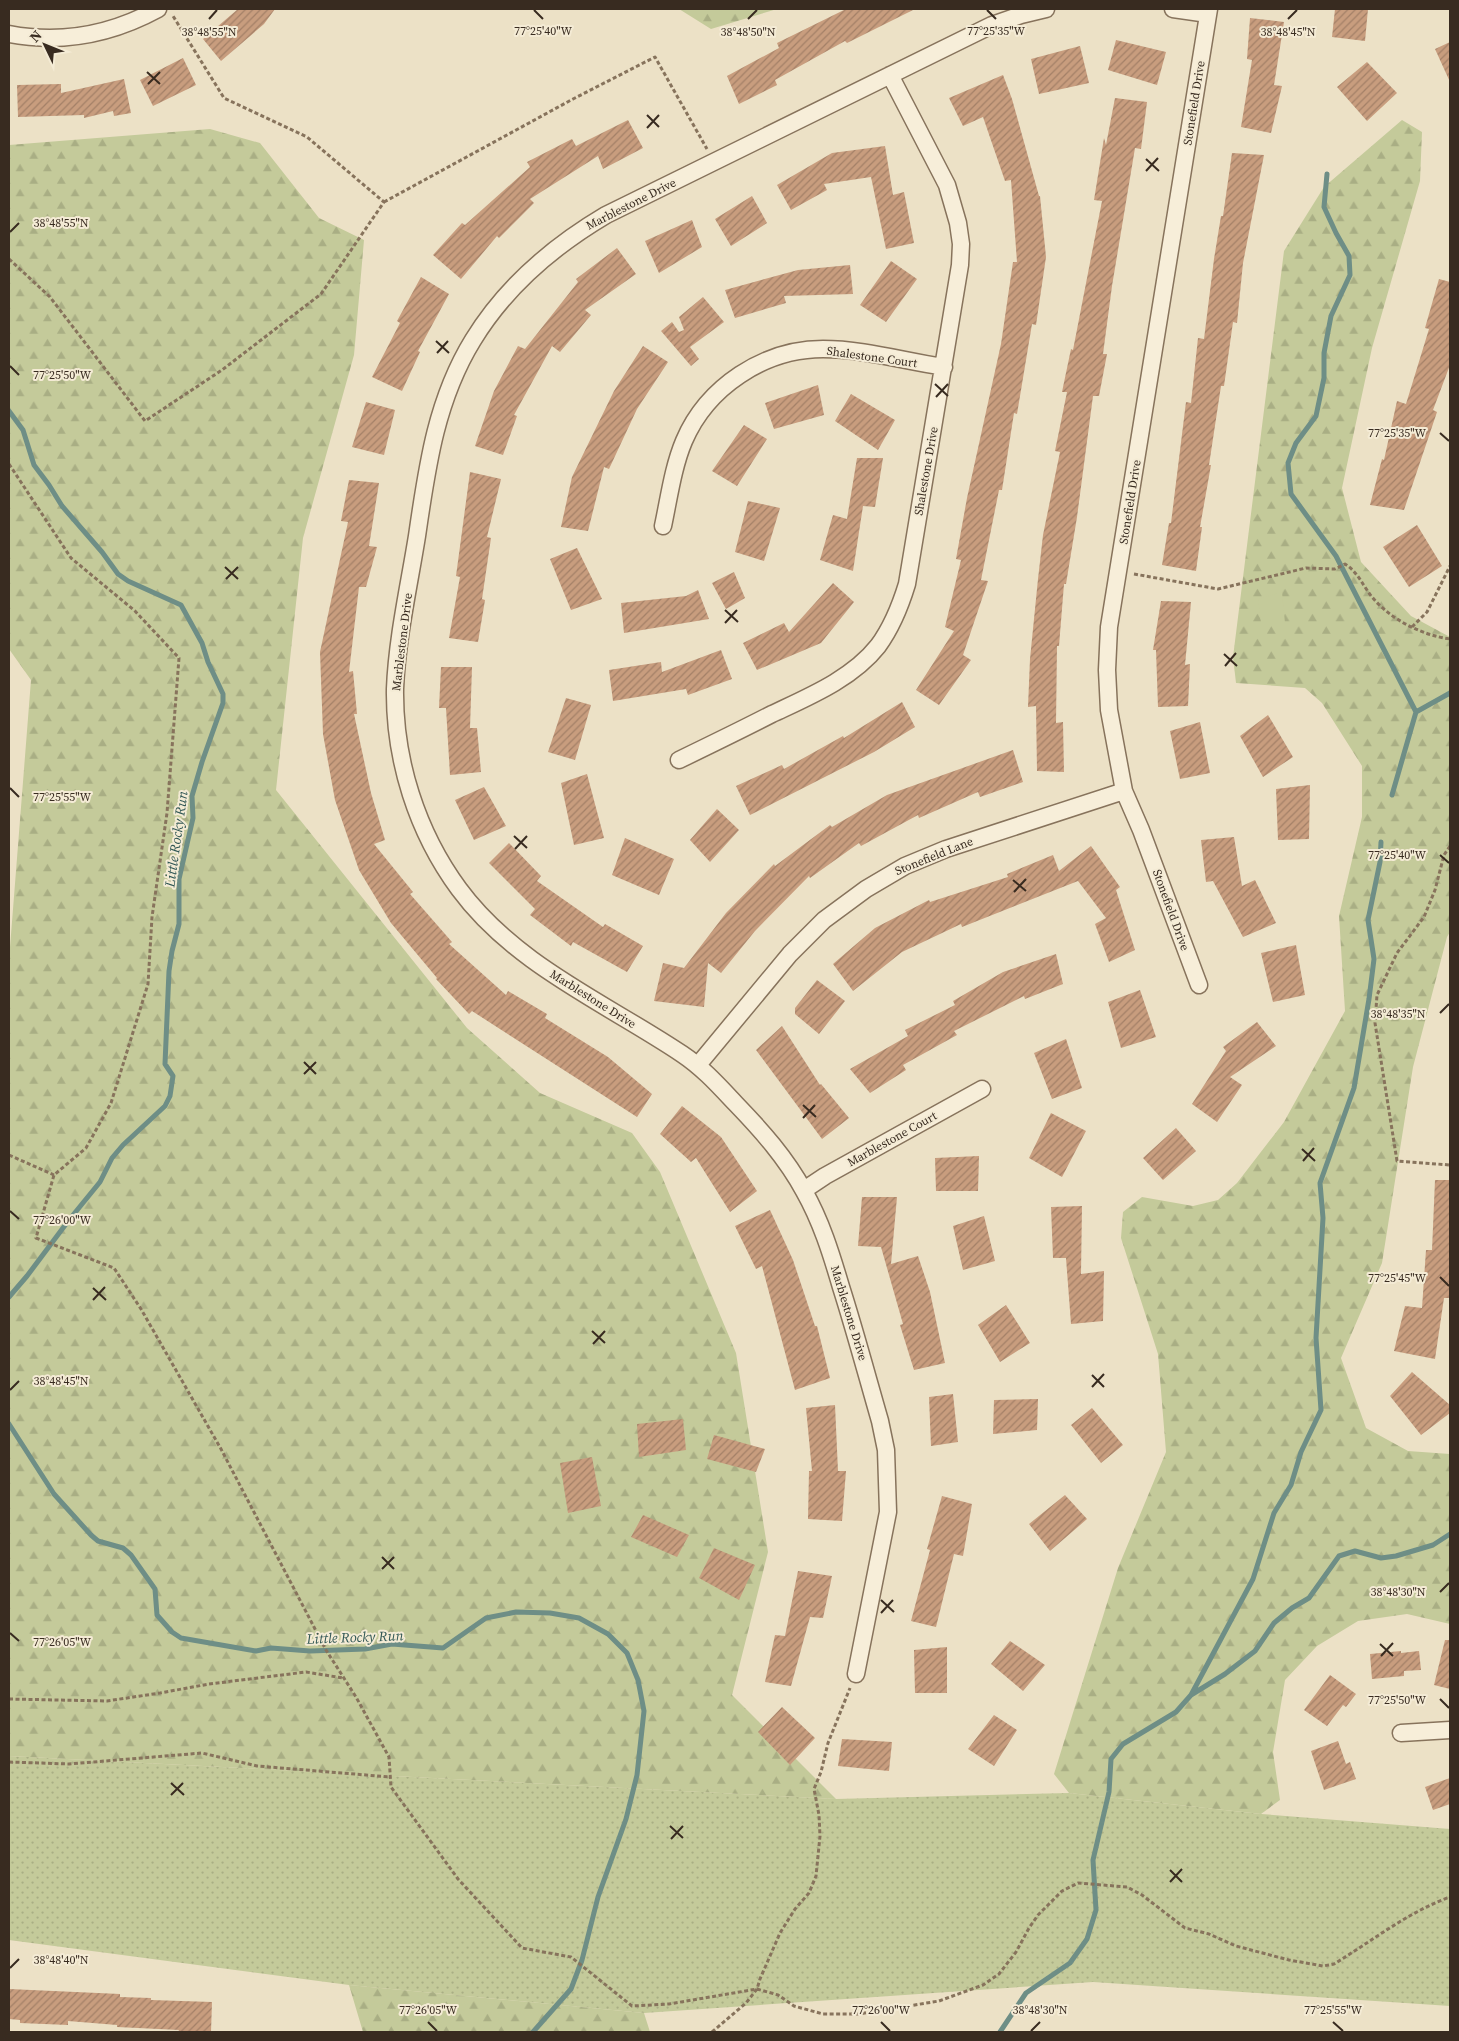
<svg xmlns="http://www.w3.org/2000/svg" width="1459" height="2041" font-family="'Source Serif 4',serif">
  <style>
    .grass { fill: url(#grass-dots) }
    .forest { fill: url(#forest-firs) }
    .park { fill: #c4ca9a }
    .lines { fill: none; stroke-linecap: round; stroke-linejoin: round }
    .stream { stroke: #6e8e86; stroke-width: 5 }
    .building { fill: url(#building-hatch) }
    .minor-casing { stroke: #87735c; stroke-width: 19 }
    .path { stroke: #87735c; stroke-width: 3; stroke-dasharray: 4 2.5; stroke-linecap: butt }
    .minor { stroke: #f7eed9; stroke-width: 16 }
    .ticks { fill: none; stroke: #382b20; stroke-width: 2 }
    .labels { text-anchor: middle; stroke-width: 4; stroke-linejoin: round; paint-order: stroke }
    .street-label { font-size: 12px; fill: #382b20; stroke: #f4ebd5 }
    .water-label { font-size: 14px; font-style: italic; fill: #305654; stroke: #f4ebd5 }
    .ticks-label { font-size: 12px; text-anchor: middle; fill: #382b20; stroke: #f4ebd5; stroke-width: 4; stroke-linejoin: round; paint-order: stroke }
  </style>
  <defs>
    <pattern id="grass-dots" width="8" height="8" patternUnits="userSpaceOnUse" patternTransform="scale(1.25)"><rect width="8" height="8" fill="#c4ca9a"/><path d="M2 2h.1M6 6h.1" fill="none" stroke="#a9ae84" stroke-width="1.8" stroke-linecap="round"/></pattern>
    <pattern id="forest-firs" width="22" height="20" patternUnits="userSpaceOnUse" patternTransform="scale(1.25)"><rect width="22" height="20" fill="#c4ca9a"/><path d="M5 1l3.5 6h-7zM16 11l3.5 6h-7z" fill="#a9ae84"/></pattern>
    <pattern id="building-hatch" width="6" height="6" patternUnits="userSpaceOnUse" patternTransform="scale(1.25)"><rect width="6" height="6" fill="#c89d7e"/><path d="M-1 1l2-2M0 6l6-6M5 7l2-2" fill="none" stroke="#a38067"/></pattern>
  </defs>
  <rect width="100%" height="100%" fill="#ece1c6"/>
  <path class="grass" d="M9 1756 836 1799 1069 1793 1261 1814 1450 1829V2006L1093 1982 644 2013 349 1985 9 1940Z"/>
  <path class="forest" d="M679 9H777L711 29Z
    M1402 120 1422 132 1420 181 1372 348 1342 488 1361 562 1411 616 1450 637V932L1447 937 1413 1067 1382 1263 1341 1358 1366 1428 1408 1451 1450 1454V1624L1407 1614 1358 1621 1317 1646 1285 1680 1273 1752 1280 1800 1261 1814 1069 1793 1054 1774 1118 1568 1166 1452 1158 1354 1121 1238 1123 1212 1142 1197 1193 1206 1218 1200 1237 1183 1284 1122 1345 1011 1339 916 1362 817V766L1322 703 1305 688 1236 683 1233 657 1284 251 1324 187Z
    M210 129 260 143 319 218 364 240 354 355 303 538 276 790 467 1028 540 1093 632 1133 660 1172 736 1353 768 1552 732 1695 836 1799 9 1756V960L31 680 9 649V145Z
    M349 1985 644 2013 650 2032H363Z"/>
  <path class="park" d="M1282 592 1285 623H1261L1258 599Z"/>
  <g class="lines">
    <path class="stream" d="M1327 174 1324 207 1336 233 1349 256 1350 275 1331 316 1324 353V378L1316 416 1296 443 1288 463 1291 494 1336 556 1416 712 1392 795
      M9 411 23 430 34 465 49 485 62 506 102 552 118 574 128 581 181 605 202 643 208 662 223 694V703L202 762 192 796 193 818 179 879V924L172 951 169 971 165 1064 173 1076 170 1096 165 1106 123 1145 112 1158 100 1182 69 1220 27 1276 9 1297
      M1416 712 1450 693
      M9 1424 54 1494 91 1535 98 1541 123 1548 131 1555 155 1589 157 1615 172 1632 181 1638 256 1651 271 1648 310 1651 365 1649 392 1644 443 1648 486 1618 516 1612 550 1613 579 1618 608 1634 627 1653 638 1680 644 1711 637 1775 626 1819 598 1897 582 1960 571 1989 533 2032
      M1191 1695 1225 1674 1255 1651 1274 1623 1292 1608 1309 1598 1339 1556 1355 1551 1381 1558 1396 1556 1433 1545 1450 1534
      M1000 2032 1026 1993 1070 1963 1087 1939 1096 1910 1093 1860 1109 1792 1111 1759 1123 1744 1176 1712 1191 1695 1253 1579 1274 1513 1291 1485 1301 1452 1321 1410 1316 1338 1323 1218 1320 1183 1354 1088 1369 999 1374 959 1368 920 1380 862 1381 842"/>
  </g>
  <path class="building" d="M238 9H275L264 24 221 61 203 39Z
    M846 9H915L847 43 845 41 775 80 777 85 739 104 727 76 779 48 777 43Z
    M1335 9H1368L1365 41 1332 37Z
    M1250 18 1284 22 1274 85 1282 86 1271 133 1241 127 1252 60 1247 59Z
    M1116 40 1166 52 1157 85 1108 70Z
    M1450 42V82L1435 49Z
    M1080 46 1089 83 1039 94 1031 59Z
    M183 58 196 85 153 106 140 80Z
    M1367 62 1397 93 1367 121 1337 87Z
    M1003 75 1012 99 1039 196H1040L1046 257 1036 325 1032 324 1017 414 1014 413 1002 490H999L981 580 988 581 963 655 971 660 939 705 916 690 954 631 945 627 961 560 956 559 967 498 1001 344 1013 262H1017L1011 180 1005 181 983 117 963 126 949 98Z
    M124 79 131 113 114 116 113 111 84 118V115L18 117 17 85 61 84V93Z
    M1115 98 1147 102 1141 149 1135 148 1112 286 1103 354H1107L1099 396H1093L1077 517 1066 584H1064L1059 646H1057L1056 723 1063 722 1064 772 1037 771 1036 706 1028 707 1030 659 1038 579 1043 535 1060 452 1055 451 1067 392H1062L1071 349 1073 350 1102 201 1094 200 1104 138 1106 145Z
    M628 120 643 148 603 169 598 156 530 199 534 203 499 238 497 236 461 279 433 255 462 223 465 225 530 167 527 162 572 139 576 146Z
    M885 146 893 195 904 192 914 243 886 249 871 177 824 184 827 190 791 210 777 185 832 153Z
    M1232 153 1264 155 1243 263 1237 323 1233 322 1224 386H1221L1209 465H1211L1200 527H1202L1196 571 1162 565 1169 523H1171L1186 402 1191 403 1198 338 1204 339 1214 259 1221 216H1223Z
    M752 196 767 223 731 246 715 219Z
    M692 220 702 247 659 273 645 241Z
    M617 248 636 274 585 310 591 315 560 352 552 346 514 415 517 416 503 455 475 446 494 391 518 346 525 349 578 282 576 279Z
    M891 261 917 279 886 322 860 305Z
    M850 265 853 294 784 296 786 303 735 318 725 290 798 270Z
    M421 277 449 294 418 351 420 352 402 391 372 377 400 323 397 321Z
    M1439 279 1450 282V365L1433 410 1437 412 1404 510 1370 505 1382 459 1384 460 1397 401 1406 404 1429 329 1425 328Z
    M703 297 724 322 690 347 699 359 691 366 661 331 672 322 679 332 684 330 679 317Z
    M643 346 668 362 637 409 609 469 604 467 588 531 561 527 572 477 614 391Z
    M818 385 824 415 774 429 765 403Z
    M851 394 895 420 878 450 835 421Z
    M366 402 395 410 384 455 352 447Z
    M744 425 767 439 737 486 712 471Z
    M857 458H883L875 507 863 506 853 571 820 560 833 515 847 519Z
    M470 472 501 479 487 537 491 538 482 599 485 600 478 642 449 638 460 577 456 576Z
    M349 480 379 483 369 546 377 547 366 587H359L349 672 353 671 357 714H354L371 793 385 840 374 844 413 892 410 894 452 942 449 944 506 995 508 991 547 1014 545 1018 608 1057 652 1094 637 1117 472 1011 469 1014 436 979 437 978 391 923 359 870 335 800 323 734 320 652 348 522 341 521Z
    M748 501 780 508 764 561 735 552Z
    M1417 525 1442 566 1409 587 1383 547Z
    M577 548 602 599 571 610 550 559Z
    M734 572 745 598 726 609 712 583Z
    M833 583 854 602 821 643 757 670 743 643 784 623 789 632Z
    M698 590 709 619 624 633 621 603 686 596Z
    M1161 601 1191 602 1185 665 1190 664 1188 706 1158 707 1156 650H1153Z
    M721 650 732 679 688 695 686 689 613 701 609 670 661 662 662 672Z
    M441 667H472L470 728H477L481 772 450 775 446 708H439Z
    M566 698 591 705 575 760 548 752Z
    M902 702 915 727 874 752 750 815 736 786 782 765 784 769 843 736 844 738Z
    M1268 715 1293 757 1263 777 1240 736Z
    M1200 722 1210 773 1180 779 1170 731Z
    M1013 750 1023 782 980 797 978 792 919 818 918 815 861 846 859 843 810 878 809 876 755 931 721 973 708 963 704 1007 654 1001 663 963 684 968 726 913 774 864 775 866 830 825 832 827 887 795Z
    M587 774 604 838 574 845 561 783Z
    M1310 785 1309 839 1278 840 1276 789Z
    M484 787 506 826 474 840 455 800Z
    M717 809 739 830 710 862 690 840Z
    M1234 837 1242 886 1255 880 1276 923 1243 937 1213 881 1206 882 1201 840Z
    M625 838 674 859 659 895 612 875Z
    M509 843 541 876 537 881 603 927 605 924 643 946 627 972 573 942 571 946 530 915 535 909 489 863Z
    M1091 846 1120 887 1116 890 1135 950 1109 962 1095 924 1106 918 1078 881 962 927 961 924 902 952 853 991 833 964 875 928 929 900 930 902 1008 877 1007 874 1053 855 1059 871Z
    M1296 945 1305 995 1273 1002 1261 953Z
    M1056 954 1063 984 1025 999 1024 996 954 1031 957 1035 903 1065 906 1070 870 1093 850 1069 908 1036 905 1030 955 1005 953 1001 1003 972Z
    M817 980 845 1001 819 1034 795 1014V1008Z
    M1140 990 1156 1037 1121 1048 1108 1002Z
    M1257 1022 1276 1046 1230 1077 1242 1085 1217 1122 1192 1104 1226 1051 1223 1047Z
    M782 1026 820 1085 821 1084 849 1118 822 1139 756 1050Z
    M1066 1039 1082 1088 1052 1099 1034 1053Z
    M682 1106 721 1137 757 1191 730 1212 696 1158 691 1162 660 1134Z
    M1051 1113 1086 1131 1062 1177 1029 1158Z
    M1176 1128 1196 1151 1163 1180 1143 1158Z
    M979 1156 978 1191H936L935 1158Z
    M1435 1180H1450V1298H1444L1435 1359 1394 1351 1405 1306 1422 1308 1426 1250H1432Z
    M862 1197H897L891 1264 918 1256 930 1292 945 1363 914 1370 900 1325 903 1324 881 1247 858 1246Z
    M1082 1206 1081 1274 1104 1271 1103 1321 1071 1324 1066 1258H1053L1051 1207Z
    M770 1210 793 1260 815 1326H817L830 1378 795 1390 762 1266 756 1269 735 1226Z
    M984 1216 995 1261 963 1270 953 1226Z
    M1006 1305 1030 1343 1000 1362 978 1325Z
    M1412 1372 1450 1405V1413L1421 1435 1390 1396Z
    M953 1394 958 1442 931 1446 929 1397Z
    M1038 1399 1037 1430 993 1434 994 1400Z
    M835 1405 838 1471H846L842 1521 808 1519 809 1471H812L806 1408Z
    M1092 1408 1123 1445 1101 1463 1071 1425Z
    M683 1419 686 1450 639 1457 637 1424Z
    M714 1435 765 1449 756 1472 707 1459Z
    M592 1457 601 1506 568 1513 560 1463Z
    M1065 1495 1087 1519 1050 1551 1029 1524Z
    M942 1496 972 1504 963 1556 954 1554 936 1627 911 1621 930 1550 927 1549Z
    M643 1515 689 1535 677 1557 631 1537Z
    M714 1548 755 1565 739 1600 699 1578Z
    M798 1571 832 1576 823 1618 810 1617 791 1686 765 1682 775 1635 785 1636Z
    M1445 1640H1450V1689L1434 1685Z
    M1010 1641 1045 1665 1023 1691 991 1664Z
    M947 1647V1693H915L914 1650Z
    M1401 1651V1653L1419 1651 1421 1670 1404 1671V1676L1372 1679 1370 1654Z
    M1330 1675 1356 1694 1346 1707 1343 1705 1327 1726 1304 1710Z
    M782 1707 815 1738 790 1765 758 1732Z
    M994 1715 1017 1730 994 1766 968 1749Z
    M842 1739 892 1742 889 1771 838 1766Z
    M1338 1741 1346 1764 1350 1762 1356 1779 1324 1790 1311 1751Z
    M1450 1778V1804L1433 1810 1425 1787Z
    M9 1989 120 1994V1997L151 1998V2000L212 2002 211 2032H178L179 2030 117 2027V2025L68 2021V2025L20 2023V2020L9 2019Z"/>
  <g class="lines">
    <defs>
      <path id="minor" d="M1173 9 1208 14
        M9 34C61 44 112 34 158 9
        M663 526C669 498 673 467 684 441 707 387 764 349 823 349 863 349 904 361 944 367
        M679 760C710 745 741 730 772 714 808 697 852 679 878 646 892 627 900 607 907 584L960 265 961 244 958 223 947 185 890 75
        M1199 985 1141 830 1124 791 1109 710 1107 670 1109 627 1209 9
        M698 1065 790 954 824 920 866 889 905 866 946 849 1124 791
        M804 1190 825 1176 982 1089
        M856 1674 888 1512 886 1450 880 1421C867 1376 855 1331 841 1287 831 1253 821 1221 804 1191 786 1158 762 1131 736 1104 719 1086 703 1068 682 1054 606 1003 515 965 459 889 417 832 394 760 395 689 397 638 409 586 417 536 427 467 436 400 473 340 506 286 552 247 606 215L992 25 1021 15 1046 9
        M1401 1733 1450 1730"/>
    </defs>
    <use href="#minor" class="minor-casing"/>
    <path class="path" d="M384 202 573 99 655 57 707 149
      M9 259 50 297 145 421 222 370 321 294 384 202 307 137 224 98 173 16
      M9 464 71 558 135 611 179 658 167 813 152 917 148 984 111 1103 86 1148 54 1175 36 1238 114 1268 141 1309 221 1449 326 1650 356 1697 389 1757 391 1787 458 1879 522 1948 571 1957 632 2006 669 2004 757 1989 778 1995 794 2006 823 2014H859L939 2001 983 1985 999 1974 1016 1952 1029 1928 1038 1915 1062 1891 1078 1883 1127 1887 1142 1895 1185 1928 1209 1934 1236 1946 1289 1960 1323 1966 1334 1964C1372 1941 1408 1912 1450 1897
      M1134 574 1218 589 1306 568 1335 569 1345 564C1358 572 1363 586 1372 597 1391 620 1422 635 1450 639
      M1412 627 1427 612 1450 566
      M1450 846 1444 855 1435 890 1424 917 1397 953 1377 995 1375 1023 1397 1161 1450 1165
      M9 1155 54 1175
      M9 1699 107 1701 160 1693 209 1684 306 1672 343 1678
      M9 1762 69 1764 202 1753 257 1766 390 1777
      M712 2032 746 2003 757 1989 760 1979 780 1933 795 1909 809 1893 816 1876 820 1836 819 1815 814 1789 821 1772 828 1743 850 1688"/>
    <use href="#minor" class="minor"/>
  </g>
  <path class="ticks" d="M534 10 543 19M987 10 996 19M209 19 217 10M748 19 757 10M1288 19 1297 10M147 72 160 84M148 84 160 72M647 115 659 127M647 128 659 115M1146 159 1159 171M1146 171 1158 158M10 232 19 223M436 341 449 353M437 353 448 341M10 366 19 375M935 384 948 396M936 397 948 384M1440 433 1449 441M225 567 238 579M226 579 238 567M725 610 738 622M725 623 737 610M1224 654 1237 666M1225 666 1236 653M10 788 19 797M514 836 527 848M515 849 527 836M1440 855 1449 863M1013 880 1026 891M1014 892 1026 879M1440 1013 1449 1004M304 1062 316 1074M304 1074 316 1062M803 1105 816 1117M803 1118 815 1105M1302 1149 1315 1161M1303 1161 1314 1148M10 1211 19 1219M1440 1277 1449 1286M93 1288 106 1300M93 1300 105 1287M592 1331 605 1343M593 1344 605 1331M1092 1375 1104 1387M1092 1387 1104 1374M10 1390 19 1381M382 1557 394 1569M382 1569 394 1557M1440 1592 1449 1583M881 1600 894 1612M881 1613 893 1600M10 1633 19 1641M1380 1644 1393 1656M1381 1656 1393 1643M1440 1699 1449 1708M171 1783 184 1795M171 1795 183 1783M670 1826 683 1838M671 1839 683 1826M1170 1870 1182 1882M1170 1882 1182 1869M10 1968 19 1959M428 2022 437 2031M881 2022 890 2031M1333 2022 1343 2031M1031 2031 1040 2022"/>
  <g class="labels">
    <g class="street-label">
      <text transform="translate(1194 103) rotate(-81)" y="4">Stonefield Drive</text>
      <text transform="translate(631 204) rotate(-27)" y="4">Marblestone Drive</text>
      <text transform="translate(872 357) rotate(8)" y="4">Shalestone Court</text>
      <text transform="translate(926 471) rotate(-80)" y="4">Shalestone Drive</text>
      <text transform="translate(1130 502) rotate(-81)" y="4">Stonefield Drive</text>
      <text transform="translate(402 642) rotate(-83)" y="4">Marblestone Drive</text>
      <text transform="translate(934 856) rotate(-22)" y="4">Stonefield Lane</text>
      <text transform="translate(1171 910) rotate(70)" y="4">Stonefield Drive</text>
      <text transform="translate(593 999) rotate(32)" y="4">Marblestone Drive</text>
      <text transform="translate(892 1139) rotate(-29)" y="4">Marblestone Court</text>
      <text transform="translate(849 1313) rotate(73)" y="4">Marblestone Drive</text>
    </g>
    <g class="water-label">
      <text transform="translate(176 839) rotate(-82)" y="5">Little Rocky Run</text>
      <text transform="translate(355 1637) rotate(-2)" y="5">Little Rocky Run</text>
    </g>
  </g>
  <g class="ticks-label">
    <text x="543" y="35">77°25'40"W</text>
    <text x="996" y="35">77°25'35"W</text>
    <text x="209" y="36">38°48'55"N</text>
    <text x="748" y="36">38°48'50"N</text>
    <text x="1288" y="36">38°48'45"N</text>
    <text x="61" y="227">38°48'55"N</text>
    <text x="62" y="379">77°25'50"W</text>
    <text x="1397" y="437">77°25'35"W</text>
    <text x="62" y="801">77°25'55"W</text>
    <text x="1397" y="859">77°25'40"W</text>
    <text x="1398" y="1018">38°48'35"N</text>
    <text x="62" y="1224">77°26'00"W</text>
    <text x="1397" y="1282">77°25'45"W</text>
    <text x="61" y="1385">38°48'45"N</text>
    <text x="1398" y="1596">38°48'30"N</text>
    <text x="62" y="1646">77°26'05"W</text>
    <text x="1397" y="1704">77°25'50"W</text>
    <text x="61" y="1964">38°48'40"N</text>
    <text x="1040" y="2014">38°48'30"N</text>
    <text x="428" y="2014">77°26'05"W</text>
    <text x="881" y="2014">77°26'00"W</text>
    <text x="1333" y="2014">77°25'55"W</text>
  </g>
  <rect width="1459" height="2041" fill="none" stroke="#382b20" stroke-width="20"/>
  <g transform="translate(45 45) rotate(313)" stroke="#f4ebd5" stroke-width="4" paint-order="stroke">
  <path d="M0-4L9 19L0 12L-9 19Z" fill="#382b20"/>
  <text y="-8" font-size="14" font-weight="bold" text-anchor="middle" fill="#382b20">N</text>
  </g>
</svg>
